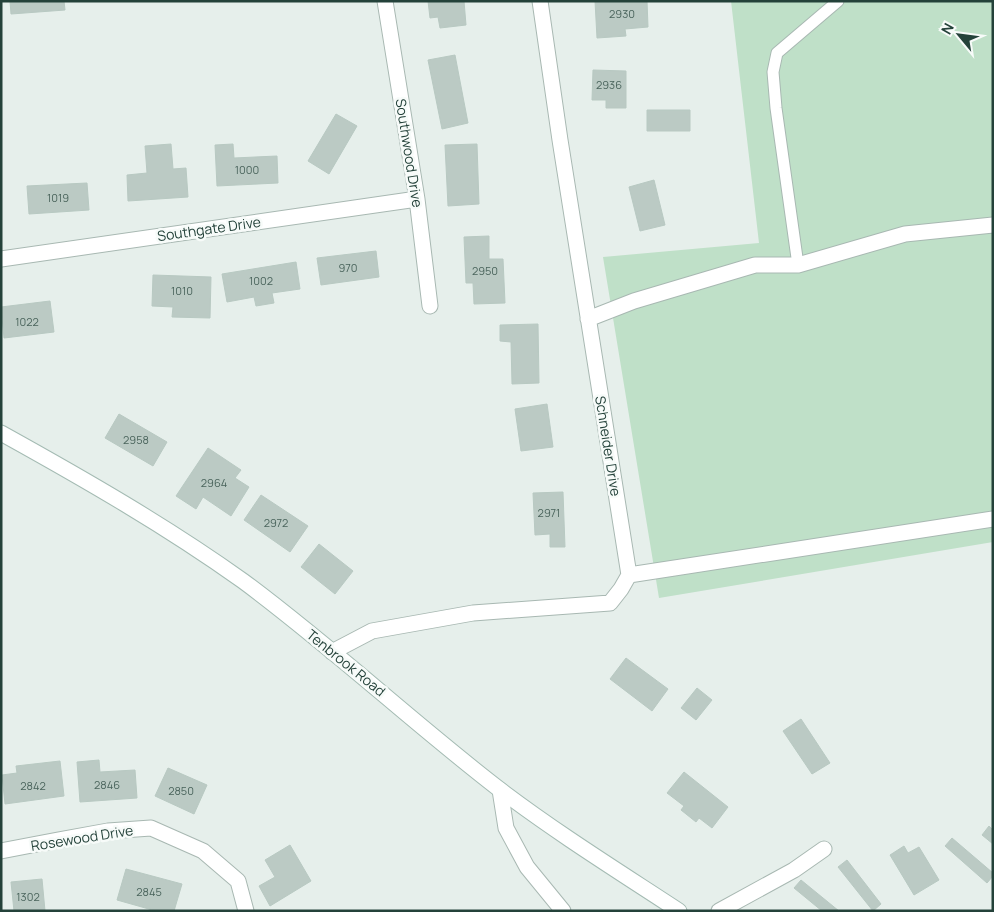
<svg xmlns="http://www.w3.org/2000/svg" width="994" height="912" font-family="Manrope,sans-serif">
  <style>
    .green { fill: #bfe0c8 }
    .building { fill: #bbcac4; stroke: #b8c9c2 }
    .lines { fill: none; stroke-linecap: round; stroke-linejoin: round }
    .lane-casing { stroke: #a8b8b2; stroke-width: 13 }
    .street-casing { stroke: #a8b8b2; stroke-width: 17 }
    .secondary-casing { stroke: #a4bbb3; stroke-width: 17 }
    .lane { stroke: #fff; stroke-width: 11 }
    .street { stroke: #fff; stroke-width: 15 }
    .secondary { stroke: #fff; stroke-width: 15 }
    .labels { text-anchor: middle; stroke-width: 5; stroke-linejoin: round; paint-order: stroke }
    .number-label { font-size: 11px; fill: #4a645c }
    .street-label { font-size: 14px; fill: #24423a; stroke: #f7fbf9 }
  </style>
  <rect width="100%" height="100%" fill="#e6efeb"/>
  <path class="green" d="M731 1H993V542L659 598 603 257 759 243Z"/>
  <path class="building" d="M10 1H64L65 10 11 14Z
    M428 1H464L466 25 440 28 438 17 430 18Z
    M595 1H647L648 27 625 29 626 36 597 38Z
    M455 55 468 123 442 129 428 60Z
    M593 70 626 71V108H606V100H592Z
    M647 110H690V131H647Z
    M336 114 357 126 329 174 308 161Z
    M171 144 173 169 186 168 188 197 128 201 127 175 147 173 145 146Z
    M233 144 234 158 277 156 278 183 217 186 215 145Z
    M477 144 479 204 448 206 445 145Z
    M654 180 665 225 640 231 629 187Z
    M87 183 89 210 29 214 27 186Z
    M489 236V259H503L505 303 474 304 473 283H466L464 237Z
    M376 251 379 277 321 285 317 258Z
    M296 262 300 289 272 293 274 303 256 306 254 297 227 302 222 274Z
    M153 275 211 277 210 318 172 317 173 307 152 306Z
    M50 301 54 332 4 338 1 307Z
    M538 324 539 383 512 384 511 342 500 341V325Z
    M547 404 553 447 521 451 515 409Z
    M119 414 167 442 153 466 105 438Z
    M208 448 241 470 235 478 249 487 231 516 203 497 196 509 176 496Z
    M563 492 565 547H550V534L535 535 533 493Z
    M261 495 308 526 290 552 244 520Z
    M319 544 353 571 335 594 301 567Z
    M626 658 668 689 652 711 610 679Z
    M697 688 712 700 696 720 681 708Z
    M801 719 830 763 812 774 783 731Z
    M99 760 100 772 135 770 137 798 80 802 77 762Z
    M60 761 64 796 5 804 2 775 17 773 16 766Z
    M168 768 207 785 194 814 155 796Z
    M684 772 728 807 712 828 699 818 696 822 681 810 684 806 667 793Z
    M989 826 993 830V844L982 835Z
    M952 838 993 873V876L987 883 945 846Z
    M290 845 311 881 270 906 259 886 275 877 265 860Z
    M904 846 908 853 919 847 939 880 914 895 890 855Z
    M847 860 881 904 873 911 838 867Z
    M126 869 182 884 174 911H156L117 900Z
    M42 879 45 911H14L11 882Z
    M801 880 839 911H822L794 888Z"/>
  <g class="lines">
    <defs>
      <path id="lane" d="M798 265 776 108 773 72 777 53 838 1"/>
      <path id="street" d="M385 1 417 199 430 306
        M1 259 417 199
        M588 319 634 301 755 265H798L905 234 993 225
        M629 575 993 519
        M332 652 372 631 473 613 610 603 621 589 629 575 560 140 540 1
        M500 790 506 828 527 867 563 911
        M1 851 58 840 108 831 151 828 203 851 238 881 246 911
        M719 911 794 870 824 849"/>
      <path id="secondary" d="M1 433C84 479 166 526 243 581 331 646 412 722 499 789 557 833 618 871 679 911"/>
    </defs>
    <use href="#lane" class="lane-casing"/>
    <use href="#street" class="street-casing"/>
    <use href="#secondary" class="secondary-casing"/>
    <use href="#lane" class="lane"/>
    <use href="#street" class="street"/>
    <use href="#secondary" class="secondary"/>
  </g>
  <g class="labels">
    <g class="number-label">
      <text x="622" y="18">2930</text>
      <text x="609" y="89">2936</text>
      <text x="247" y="174">1000</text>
      <text x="58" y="202">1019</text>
      <text x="348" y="272">970</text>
      <text x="485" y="275">2950</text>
      <text x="261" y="285">1002</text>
      <text x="182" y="295">1010</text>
      <text x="27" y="326">1022</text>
      <text x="136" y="444">2958</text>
      <text x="214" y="487">2964</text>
      <text x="549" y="517">2971</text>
      <text x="276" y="527">2972</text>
      <text x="107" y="789">2846</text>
      <text x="33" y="790">2842</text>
      <text x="181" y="795">2850</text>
      <text x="149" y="896">2845</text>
      <text x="28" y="901">1302</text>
    </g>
    <g class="street-label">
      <text transform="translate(409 153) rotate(81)" y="5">Southwood Drive</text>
      <text transform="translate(209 229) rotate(-8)" y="5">Southgate Drive</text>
      <text transform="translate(608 446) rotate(81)" y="5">Schneider Drive</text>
      <text transform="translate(346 663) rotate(39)" y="5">Tenbrook Road</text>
      <text transform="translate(82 838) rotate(-9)" y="5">Rosewood Drive</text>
    </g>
  </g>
  <rect width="994" height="912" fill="none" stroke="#24423a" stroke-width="5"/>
  <g transform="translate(959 35) rotate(299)" stroke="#f7fbf9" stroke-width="4" paint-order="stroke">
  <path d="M0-4L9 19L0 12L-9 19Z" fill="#24423a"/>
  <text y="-8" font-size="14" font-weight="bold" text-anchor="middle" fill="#24423a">N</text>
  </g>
</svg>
